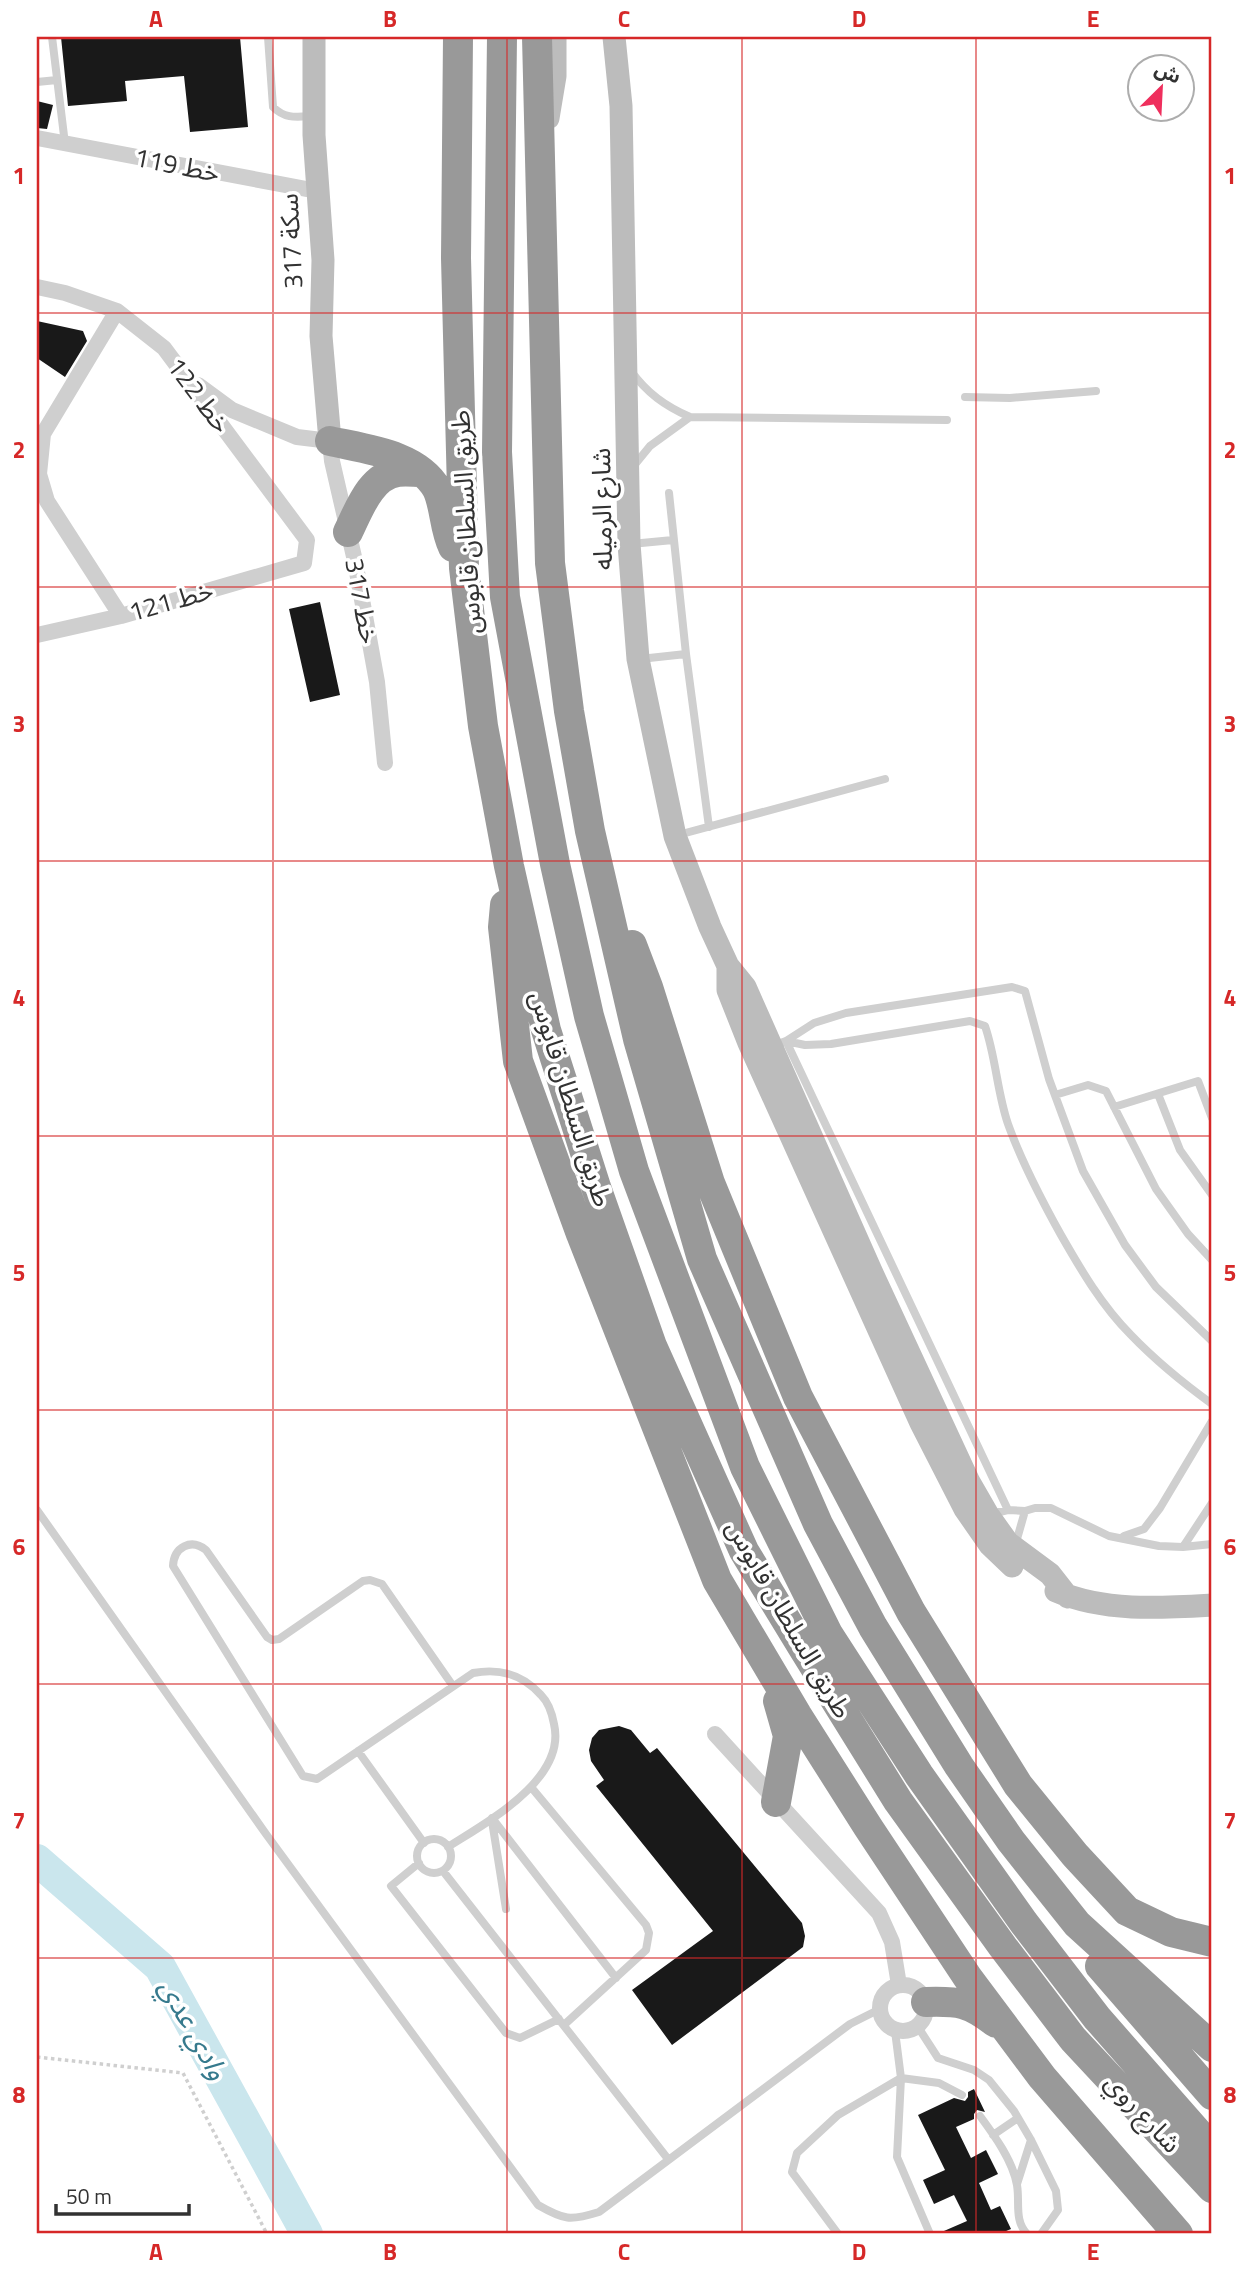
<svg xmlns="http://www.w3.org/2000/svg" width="1249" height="2271" font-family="'Titillium Web','Noto Sans Arabic',sans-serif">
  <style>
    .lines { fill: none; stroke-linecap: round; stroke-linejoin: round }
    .river { stroke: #cae6ed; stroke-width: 32 }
    .building { fill: #191919 }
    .path { stroke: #cfcfcf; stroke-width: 3.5; stroke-dasharray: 3.5 3.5; stroke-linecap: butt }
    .lane { stroke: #cfcfcf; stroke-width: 8 }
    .street { stroke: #cfcfcf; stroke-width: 16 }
    .secondary { stroke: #bcbcbc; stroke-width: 23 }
    .highway { stroke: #999; stroke-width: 30 }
    .grid { fill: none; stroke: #d62828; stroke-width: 2; stroke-opacity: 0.55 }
    .labels { text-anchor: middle; stroke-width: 7; stroke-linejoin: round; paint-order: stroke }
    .street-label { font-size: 26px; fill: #323232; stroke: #fff }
    .water-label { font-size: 28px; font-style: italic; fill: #367a8d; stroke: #fff }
    .neatline { fill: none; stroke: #d62828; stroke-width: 2.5 }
    .grid-label { font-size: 23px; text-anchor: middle; font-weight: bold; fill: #d62828 }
  </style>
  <rect width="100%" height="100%" fill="#fff"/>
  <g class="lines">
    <path class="river" d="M37 1860 160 1967 307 2234"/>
  </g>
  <path class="building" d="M61 37H240L248 127 190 132 184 76 125 81 127 101 68 106Z
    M37 101 53 105 47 129 37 128Z
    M37 321 83 331 87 341 65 377 37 358Z
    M320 602 340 695 310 702 289 609Z
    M619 1726 631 1730 650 1753 657 1748 802 1923 805 1936 803 1947 672 2045 632 1990 713 1931 596 1786 604 1780 591 1761 589 1750 592 1738 599 1730Z
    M974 2089 985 2112 977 2110 974 2114V2119L956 2127 971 2158 986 2150 998 2174 979 2183 991 2210 1000 2206 1011 2229 999 2234H937L967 2221 954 2195 934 2204 923 2180 945 2170 918 2115 954 2098 965 2101 968 2097V2092Z"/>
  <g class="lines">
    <path class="path" d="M37 2057 183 2073 267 2234"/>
    <path class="lane" d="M52 37 65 144
      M268 37 273 107C285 119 296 117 312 116
      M37 82 57 80
      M631 371C647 393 665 406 690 417L947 420
      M965 397 1010 398 1096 391
      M632 468 650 446 690 417
      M669 493 686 654 709 827
      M631 544 673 540
      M640 659 686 654
      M678 835 885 779
      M786 1041 805 1045 831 1044 970 1021 985 1026C996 1058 997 1092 1008 1124 1022 1163 1041 1199 1061 1235 1081 1270 1102 1306 1131 1335 1156 1361 1183 1383 1212 1404
      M786 1041 1008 1510
      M772 1046 786 1041 814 1023 846 1013 1012 987 1025 991 1049 1079 1083 1171 1125 1245 1156 1287 1212 1341
      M1158 1094 1180 1150 1212 1195
      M1055 1095 1088 1085 1106 1091 1156 1189 1188 1234 1212 1260
      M1114 1107 1198 1081 1212 1118
      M37 1510 266 1834 538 2205C564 2220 570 2221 599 2212L850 2024 880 2009
      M991 1514 1008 1510 1025 1511 1035 1508H1051L1109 1536 1159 1546 1183 1547 1212 1503
      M1124 1536 1144 1529 1160 1508 1212 1421
      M1015 1546 1025 1511
      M1183 1547 1212 1544
      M358 1751 424 1843
      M531 1787 646 1925 649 1933 646 1950 565 2024
      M492 1818 616 1978
      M492 1821 506 1909
      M417 1856a17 17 0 1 1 34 0a17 17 0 1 1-34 0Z
      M448 1847C487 1822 567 1779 554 1724 552 1713 549 1703 541 1695 522 1674 500 1668 473 1673L317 1779 303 1776 173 1566C174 1547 191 1538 206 1550L267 1637 272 1640 279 1639 363 1581 370 1580 382 1584 453 1686
      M419 1863 391 1886 506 2033 520 2038 559 2019
      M443 1871 668 2159
      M918 2027 938 2058 974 2070 989 2080 1014 2111 1031 2140 1056 2191 1058 2210 1041 2234
      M895 2031 901 2078 897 2157 930 2234
      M980 2116C994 2135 1013 2161 1017 2185 1020 2203 1014 2220 1027 2234
      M993 2135 1018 2118
      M1017 2184 1031 2140
      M838 2234 792 2172 797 2153 838 2115 901 2078 939 2083 962 2095"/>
    <path class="street" d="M37 138 317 191
      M37 287 65 293 117 311 164 348 307 540 304 563 121 616 37 635
      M117 311 43 434 39 474 47 501 121 616
      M198 385 232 410 297 437 330 441 332 461 355 561 377 682 385 763
      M715 1734 879 1913 892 1942 899 1985
      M880 2008a23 23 0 1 1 46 0a23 23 0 1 1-46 0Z"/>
    <path class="secondary" d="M314 37V135L323 260 321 336 330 441
      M614 37 621 106 629 544 638 659 675 836 710 927 728 966 745 987 871 1271 969 1482 988 1515 1008 1543 1050 1574 1068 1597
      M548 118 555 76V37
      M728 966V990L749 1043 921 1423 965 1509 990 1545 1012 1566
      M1056 1591C1104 1612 1162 1608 1212 1605"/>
    <path class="highway" d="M458 37 456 258 464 568 483 726 509 866 546 1030 596 1187 652 1346 744 1551 803 1648 898 1801 1003 1947 1073 2039 1212 2188
      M502 37 497 452 505 597 555 864 589 1016 634 1171 745 1467 828 1634 919 1775 1024 1923 1097 2018 1212 2149
      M537 37 550 563 569 711 590 831 638 1039 702 1259 818 1524 873 1627 959 1766 1011 1841 1077 1924 1212 2047
      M330 441C365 449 417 454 437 489 445 505 444 529 453 547
      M348 532C359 510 370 476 398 472 405 471 414 472 421 472
      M505 905 503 927 518 1061 581 1234 717 1580 797 1715 868 1827 968 1978 1042 2077 1178 2234
      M632 945 648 987 710 1183 798 1397 911 1612 1018 1785 1075 1855 1127 1911 1171 1932 1212 1942
      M776 1802 788 1736 778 1701
      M1100 1966 1212 2095
      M926 2002C959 2001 969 2002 996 2023"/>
  </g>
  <path class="grid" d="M273 37V2234M507 37V2234M742 37V2234M976 37V2234M37 313H1212M37 587H1212M37 861H1212M37 1136H1212M37 1410H1212M37 1684H1212M37 1958H1212"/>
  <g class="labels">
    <g class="street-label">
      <text transform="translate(177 165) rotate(11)" y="9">خط 119</text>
      <text transform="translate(291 241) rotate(-93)" y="9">سكة 317</text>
      <text transform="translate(199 395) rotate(53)" y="9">خط 122</text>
      <text transform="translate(602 509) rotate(-91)" y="9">شارع الرميله</text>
      <text transform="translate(466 522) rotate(-93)" y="9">طريق السلطان قابوس</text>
      <text transform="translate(171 601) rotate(-16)" y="9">خط 121</text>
      <text transform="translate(362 601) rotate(79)" y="9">خط 317</text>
      <text transform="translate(571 1099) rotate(73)" y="9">طريق السلطان قابوس</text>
      <text transform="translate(789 1619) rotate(60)" y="9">طريق السلطان قابوس</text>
      <text transform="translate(1143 2113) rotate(47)" y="9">شارع روي</text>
    </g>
    <g class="water-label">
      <text transform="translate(194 2029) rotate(61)" y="10">وادي عدي</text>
    </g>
  </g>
  <rect width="1249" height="2271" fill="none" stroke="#ffffff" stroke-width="77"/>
  <g transform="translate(1161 88) rotate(24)"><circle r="33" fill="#ffffff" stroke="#adadad" stroke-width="2"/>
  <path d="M0-5L12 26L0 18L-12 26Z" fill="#ef2f5d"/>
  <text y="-10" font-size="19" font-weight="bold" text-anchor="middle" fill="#323232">ش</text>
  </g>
  <path d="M56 2204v10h133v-10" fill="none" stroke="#323232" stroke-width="3.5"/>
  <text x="66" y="2204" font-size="21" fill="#323232" stroke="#ffffff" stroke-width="5" paint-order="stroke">50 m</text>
  <rect x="38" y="38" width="1172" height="2194" class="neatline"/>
  <g class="grid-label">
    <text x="156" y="27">A</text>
    <text x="390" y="27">B</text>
    <text x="624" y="27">C</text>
    <text x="859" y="27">D</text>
    <text x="1093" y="27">E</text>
    <text x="19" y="184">1</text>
    <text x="1230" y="184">1</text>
    <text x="19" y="458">2</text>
    <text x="1230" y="458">2</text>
    <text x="19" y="732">3</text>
    <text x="1230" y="732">3</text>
    <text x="19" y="1006">4</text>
    <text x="1230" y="1006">4</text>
    <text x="19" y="1281">5</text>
    <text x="1230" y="1281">5</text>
    <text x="19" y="1555">6</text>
    <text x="1230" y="1555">6</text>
    <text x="19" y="1829">7</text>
    <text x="1230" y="1829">7</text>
    <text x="19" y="2103">8</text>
    <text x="1230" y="2103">8</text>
    <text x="156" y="2260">A</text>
    <text x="390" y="2260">B</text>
    <text x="624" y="2260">C</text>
    <text x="859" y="2260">D</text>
    <text x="1093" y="2260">E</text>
  </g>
</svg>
